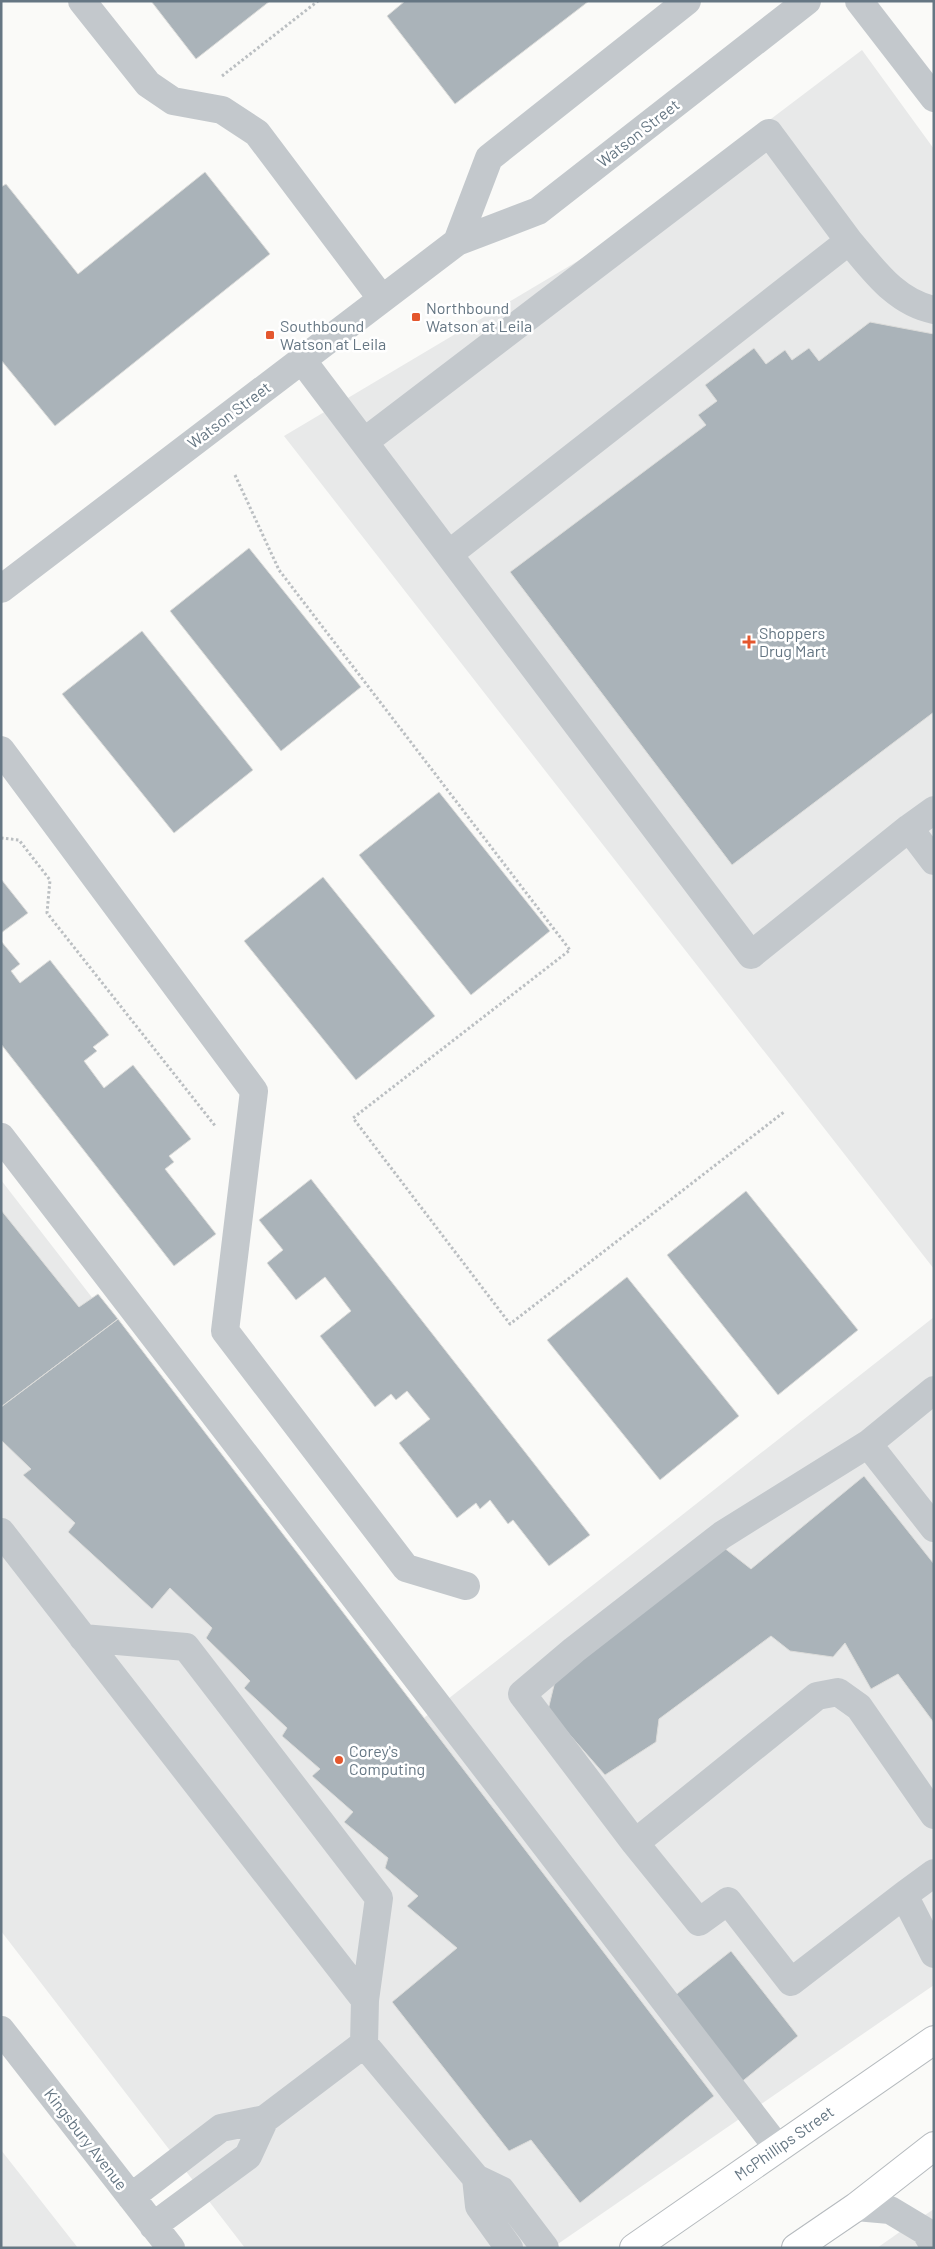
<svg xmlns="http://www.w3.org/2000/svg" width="935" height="2249" font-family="Barlow,sans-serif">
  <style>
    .built { fill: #e8e9e9 }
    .building { fill: #aab3b9; stroke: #dcdcda }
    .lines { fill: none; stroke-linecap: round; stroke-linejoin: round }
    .major-casing { stroke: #b5babe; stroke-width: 30 }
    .path { stroke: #bbbfc2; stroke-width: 3; stroke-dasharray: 2.5 2.5; stroke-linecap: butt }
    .minor { stroke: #c3c8cc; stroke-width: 28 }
    .major { stroke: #fff; stroke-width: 28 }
    .poi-dot { fill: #e4572e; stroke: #fff; stroke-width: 2 }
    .labels { text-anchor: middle; stroke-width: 5; stroke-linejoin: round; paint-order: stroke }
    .street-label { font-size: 16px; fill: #657683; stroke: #fff }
    .poi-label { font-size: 16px; fill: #657683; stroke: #fff; text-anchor: start }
  </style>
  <rect width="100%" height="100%" fill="#fafaf8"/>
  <path class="built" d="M862 50 934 149V1269L284 436 603 246Z
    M1 1180 420 1721 934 1317V1985L552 2248H245L1 1931Z
    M1 2150 78 2248H1Z
    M934 2209V2248H877L904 2229Z"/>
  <path class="building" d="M151 1H270L196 59Z
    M405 1H589L455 104 387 16Z
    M205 172 270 254 55 426 1 360V187L6 184 78 274Z
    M870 322 934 334V712L732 865 510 572 706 425 698 415 717 401 705 385 754 348 766 364 785 350 792 360 809 348 819 361Z
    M249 548 361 687 281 751 170 611Z
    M142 631 253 770 174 833 62 694Z
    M439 792 550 931 471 995 359 855Z
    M323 877 435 1016 356 1080 244 941Z
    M1 879 28 913 1 933Z
    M1 941 20 964 11 971 20 983 50 960 109 1035 93 1047 97 1051 84 1061 104 1088 133 1065 191 1139 169 1156 174 1162 165 1169 216 1234 174 1266 1 1044Z
    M311 1179 590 1535 549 1566 513 1520 508 1524 490 1500 480 1509 476 1503 457 1518 399 1443 430 1419 407 1391 396 1400 391 1394 375 1407 320 1336 351 1311 325 1277 296 1300 267 1263 283 1250 259 1220Z
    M746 1191 858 1330 778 1395 667 1255Z
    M1 1210 79 1307 98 1294 118 1319 1 1407Z
    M627 1277 739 1416 660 1480 547 1340Z
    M118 1319 714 2096 580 2203 531 2140 509 2151 392 2002 457 1948 407 1906 418 1896 385 1868 388 1858 344 1822 353 1812 312 1776 320 1769 282 1736 287 1728 244 1688 250 1681 206 1638 212 1628 170 1588 152 1609 68 1532 75 1523 23 1475 31 1469 1 1440V1407Z
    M864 1476 934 1564V1723L898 1674 871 1689 845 1643 833 1657 790 1651 771 1636 659 1719 656 1742 605 1775 548 1710 556 1677 723 1547 751 1569Z
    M731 1951 798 2036 739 2084 673 1997Z"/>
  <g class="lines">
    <defs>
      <path id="major" d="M634 2248 934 2040
        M796 2248 856 2207 934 2146"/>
    </defs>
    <use href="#major" class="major-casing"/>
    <path class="path" d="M222 76 318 1
      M235 475 279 570 570 950 353 1118 510 1324 784 1112
      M1 838 19 840 50 880 47 913 216 1127"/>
    <path class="minor" d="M82 1 148 84 173 101 222 110 257 133 382 299
      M859 1 934 98
      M457 242 489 158 687 1
      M302 360 751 955 909 828
      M364 442 769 133 849 241
      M449 554 849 241C873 269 895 302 934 310
      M1 589 457 242 538 211 807 1
      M1 750 254 1091 225 1331 406 1568 466 1586
      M934 810 909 828 934 861
      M1 1137 777 2147
      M868 1444 934 1390
      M934 1528 868 1444 722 1535 574 1650 522 1694 635 1843 817 1696 838 1692 859 1707 934 1815
      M1 1532 365 2000
      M83 1638 186 1647 379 1898 365 2000 364 2044 476 2178 501 2190 545 2248
      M635 1843 699 1922 728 1901 791 1982 904 1895
      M934 1873 904 1895 934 1954
      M1 2030 171 2248
      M265 2119 364 2044
      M476 2178 479 2206 509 2248
      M131 2197 221 2128 265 2119 248 2156 153 2226
      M856 2207 890 2210 925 2231 934 2246"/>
    <use href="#major" class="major"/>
  </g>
  <g class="poi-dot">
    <rect x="411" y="312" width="10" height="10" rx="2.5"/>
    <rect x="265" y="330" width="10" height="10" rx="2.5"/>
    <path d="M746.5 634.5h5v5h5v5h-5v5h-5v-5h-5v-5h5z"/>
    <circle cx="339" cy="1760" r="5"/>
  </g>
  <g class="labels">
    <g class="street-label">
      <text transform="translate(638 133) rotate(-38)" y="6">Watson Street</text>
      <text transform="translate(229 415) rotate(-37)" y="6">Watson Street</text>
      <text transform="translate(86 2139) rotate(52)" y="6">Kingsbury Avenue</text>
      <text transform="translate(784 2143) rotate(-35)" y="6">McPhillips Street</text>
    </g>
    <g class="poi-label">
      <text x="426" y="314">Northbound<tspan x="426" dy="18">Watson at Leila</tspan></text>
      <text x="280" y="332">Southbound<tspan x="280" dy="18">Watson at Leila</tspan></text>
      <text x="759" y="639">Shoppers<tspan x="759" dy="18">Drug Mart</tspan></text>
      <text x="349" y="1757">Corey's<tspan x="349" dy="18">Computing</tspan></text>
    </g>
  </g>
  <rect width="935" height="2249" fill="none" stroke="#657683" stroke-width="5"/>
</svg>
